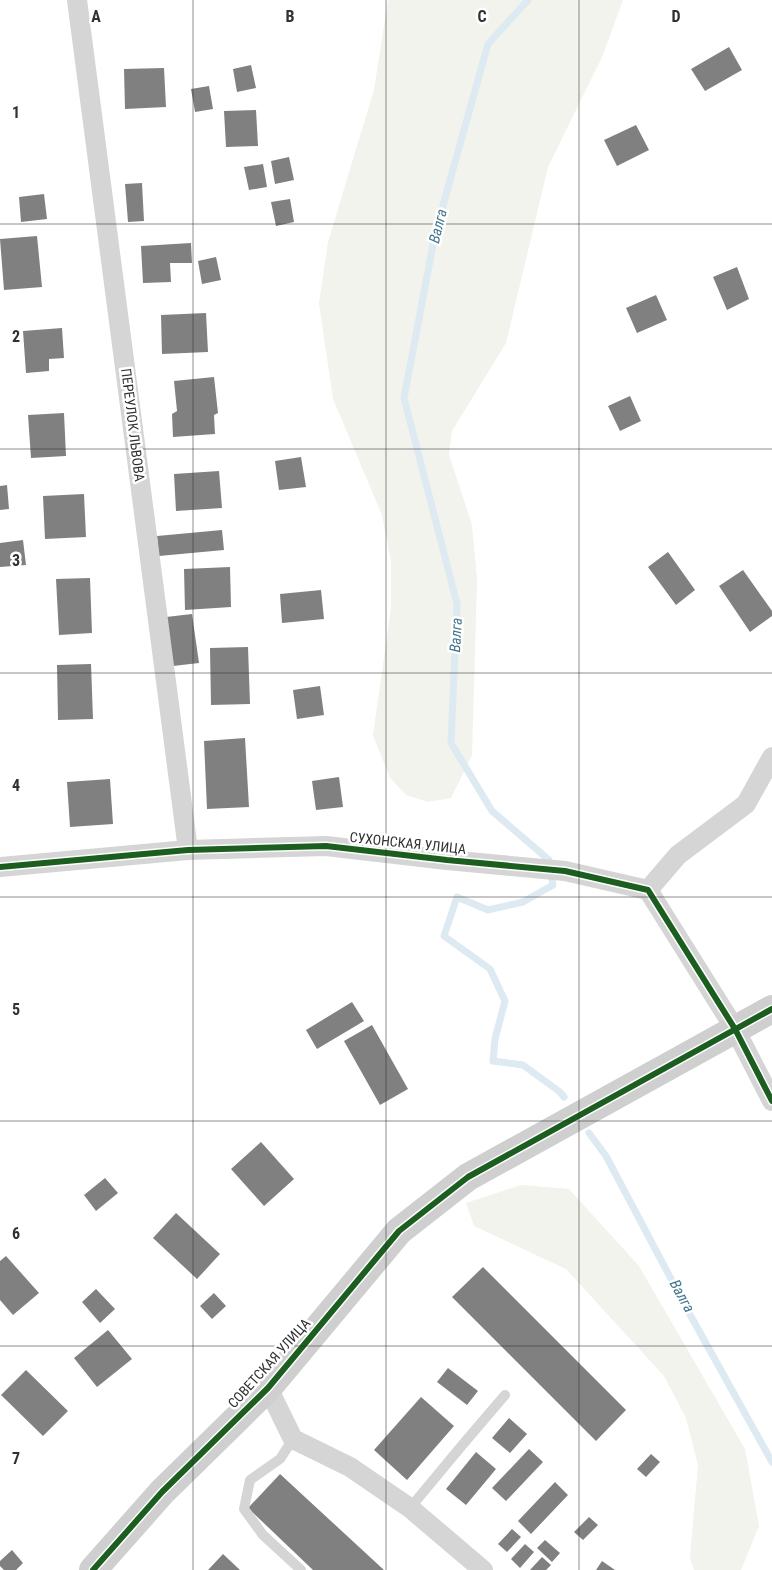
<svg xmlns="http://www.w3.org/2000/svg" width="772" height="1570" font-family="'Roboto Condensed',sans-serif">
  <style>
    .green { fill: #f1f3ec }
    .lines { fill: none; stroke-linecap: round; stroke-linejoin: round }
    .stream { stroke: #ddeaf1; stroke-width: 7 }
    .building { fill: #808080 }
    .lane { stroke: #d5d5d5; stroke-width: 10 }
    .street { stroke: #d5d5d5; stroke-width: 20 }
    .secondary { stroke: #cfcfcf; stroke-width: 28 }
    .cycleway-casing { stroke: #fff; stroke-width: 9 }
    .cycleway { stroke: #1b5e20; stroke-width: 6 }
    .grid { fill: none; stroke: #313131; stroke-width: 1; stroke-opacity: 0.55 }
    .labels { text-anchor: middle; stroke-width: 5; stroke-linejoin: round; paint-order: stroke }
    .street-label { font-size: 14px; fill: #313131; stroke: #fff }
    .water-label { font-size: 15px; font-style: italic; fill: #43768f; stroke: #fff }
    .grid-label { font-size: 16px; text-anchor: middle; font-weight: bold; fill: #313131; stroke: #fff; stroke-width: 5; stroke-linejoin: round; paint-order: stroke }
  </style>
  <rect width="100%" height="100%" fill="#fff"/>
  <path class="green" d="M388 0H623L602 57 548 167 506 343 452 431 449 455 472 525 477 579 472 755 451 798 428 802 406 795 390 778 373 735 391 608V561L382 515 333 399 319 303 328 242 374 90Z
    M521 1185 569 1189 639 1266 745 1449 759 1526 741 1570H694L690 1557 698 1465 686 1418 664 1376 566 1269 474 1226 466 1203Z"/>
  <g class="lines">
    <path class="stream" d="M528 0 488 44 435 234 404 398 457 604 451 743 492 811 549 860 553 885 523 902 488 910 457 897 444 936 490 969 505 1001 495 1039 493 1061 523 1065 560 1092 564 1097
      M589 1133 606 1156 688 1311 772 1462"/>
  </g>
  <path class="building" d="M729 47 742 70 705 91 691 69Z
    M251 65 256 88 237 92 233 69Z
    M164 68 166 107 125 109 124 69Z
    M209 86 213 109 195 112 191 89Z
    M256 110 258 146 226 147 224 111Z
    M636 125 649 150 617 166 604 140Z
    M289 157 294 180 275 184 271 161Z
    M263 164 267 187 249 190 244 167Z
    M142 183 144 221 128 222 125 184Z
    M44 194 47 219 21 222 19 197Z
    M290 199 294 222 276 226 271 202Z
    M37 236 42 287 4 290 0 239Z
    M191 243 192 263H170L171 282 143 283 141 246Z
    M216 257 221 280 202 284 198 261Z
    M737 267 749 299 727 310 713 277Z
    M656 295 667 320 637 333 626 308Z
    M206 313 208 352 162 354 161 315Z
    M62 328 64 358 49 359V371L26 373 23 331Z
    M214 377 218 413 214 415 215 434 173 437 172 414 177 411 174 381Z
    M630 396 641 421 620 431 608 406Z
    M64 413 66 456 31 458 28 415Z
    M301 457 306 487 279 490 275 461Z
    M219 471 222 508 176 511 174 474Z
    M7 485 9 509 0 510V486Z
    M84 494 86 537 45 539 43 496Z
    M222 530 224 550 159 556 157 536Z
    M23 540 26 565 0 567V543Z
    M668 552 695 590 676 605 648 567Z
    M230 567 231 607 185 610 184 569Z
    M743 570 772 611V616L750 632 719 586Z
    M90 578 92 633 59 635 56 579Z
    M321 590 324 619 282 623 280 594Z
    M192 614 199 663 173 666 166 617Z
    M248 647 250 704 211 705 210 648Z
    M91 664 93 719 58 720 57 665Z
    M320 686 324 715 297 719 293 690Z
    M245 738 249 807 207 809 204 741Z
    M339 777 343 807 316 810 312 781Z
    M110 779 113 824 70 827 67 782Z
    M352 1002 364 1021 317 1049 306 1030Z
    M372 1025 408 1089 380 1105 344 1041Z
    M261 1142 294 1179 264 1206 231 1169Z
    M105 1178 118 1193 96 1211 84 1195Z
    M176 1213 220 1254 197 1279 153 1238Z
    M6 1256 39 1293 13 1315 0 1300V1261Z
    M483 1267 626 1410 596 1441 452 1297Z
    M96 1289 115 1309 100 1323 82 1302Z
    M214 1293 226 1306 212 1319 200 1306Z
    M108 1330 132 1359 97 1387 74 1358Z
    M448 1368 478 1391 467 1405 437 1382Z
    M26 1370 68 1411 43 1436 1 1395Z
    M421 1397 454 1426 407 1480 374 1450Z
    M509 1418 527 1434 510 1453 492 1438Z
    M529 1449 543 1462 506 1501 492 1488Z
    M476 1452 496 1469 466 1505 446 1489Z
    M651 1454 660 1462 646 1477 637 1469Z
    M280 1474 384 1570H313L248 1508Z
    M555 1482 568 1495 531 1534 518 1521Z
    M589 1517 598 1525 583 1540 574 1532Z
    M512 1529 521 1537 507 1552 498 1544Z
    M545 1540 560 1553 552 1562 537 1548Z
    M525 1544 534 1552 520 1568 511 1559Z
    M12 1550 23 1563 16 1570H4L0 1566V1561Z
    M223 1554 240 1570H208Z
    M542 1557 551 1565 546 1570H530Z
    M602 1561 615 1570H596Z"/>
  <g class="lines">
    <path class="lane" d="M293 1439 280 1459 250 1480 244 1509 263 1535 301 1570
      M410 1508 464 1443 505 1395"/>
    <path class="street" d="M77 0 188 850
      M0 867 188 850 326 846 447 860 565 871 648 890 735 1029 772 1101
      M648 890 678 855 746 804 772 757
      M268 1388 293 1439 350 1467 410 1508 483 1570"/>
    <path class="secondary" d="M93 1570 162 1492 268 1388 399 1231 468 1177 772 1009"/>
    <defs>
      <path id="cycleway" d="M0 867 188 850 326 846 447 860 565 871 648 890 735 1029 772 1101
        M93 1570 162 1492 268 1388 399 1231 468 1177 772 1009"/>
    </defs>
    <use href="#cycleway" class="cycleway-casing"/>
    <use href="#cycleway" class="cycleway"/>
  </g>
  <path class="grid" d="M193 0V1570M386 0V1570M579 0V1570M0 224H772M0 449H772M0 673H772M0 897H772M0 1121H772M0 1346H772"/>
  <g class="labels">
    <g class="street-label">
      <text transform="translate(133 425) rotate(83)" y="5">ПЕРЕУЛОК ЛЬВОВА</text>
      <text transform="translate(408 843) rotate(6)" y="5">СУХОНСКАЯ УЛИЦА</text>
      <text transform="translate(269 1363) rotate(-48)" y="5">СОВЕТСКАЯ УЛИЦА</text>
    </g>
    <g class="water-label">
      <text transform="translate(438 226) rotate(-76)" y="5">Валга</text>
      <text transform="translate(456 635) rotate(-87)" y="5">Валга</text>
      <text transform="translate(682 1296) rotate(61)" y="5">Валга</text>
    </g>
  </g>
  <g class="grid-label">
    <text x="96" y="22">A</text>
    <text x="290" y="22">B</text>
    <text x="482" y="22">C</text>
    <text x="676" y="22">D</text>
    <text x="16" y="118">1</text>
    <text x="16" y="342">2</text>
    <text x="16" y="566">3</text>
    <text x="16" y="791">4</text>
    <text x="16" y="1015">5</text>
    <text x="16" y="1239">6</text>
    <text x="16" y="1464">7</text>
  </g>
</svg>
